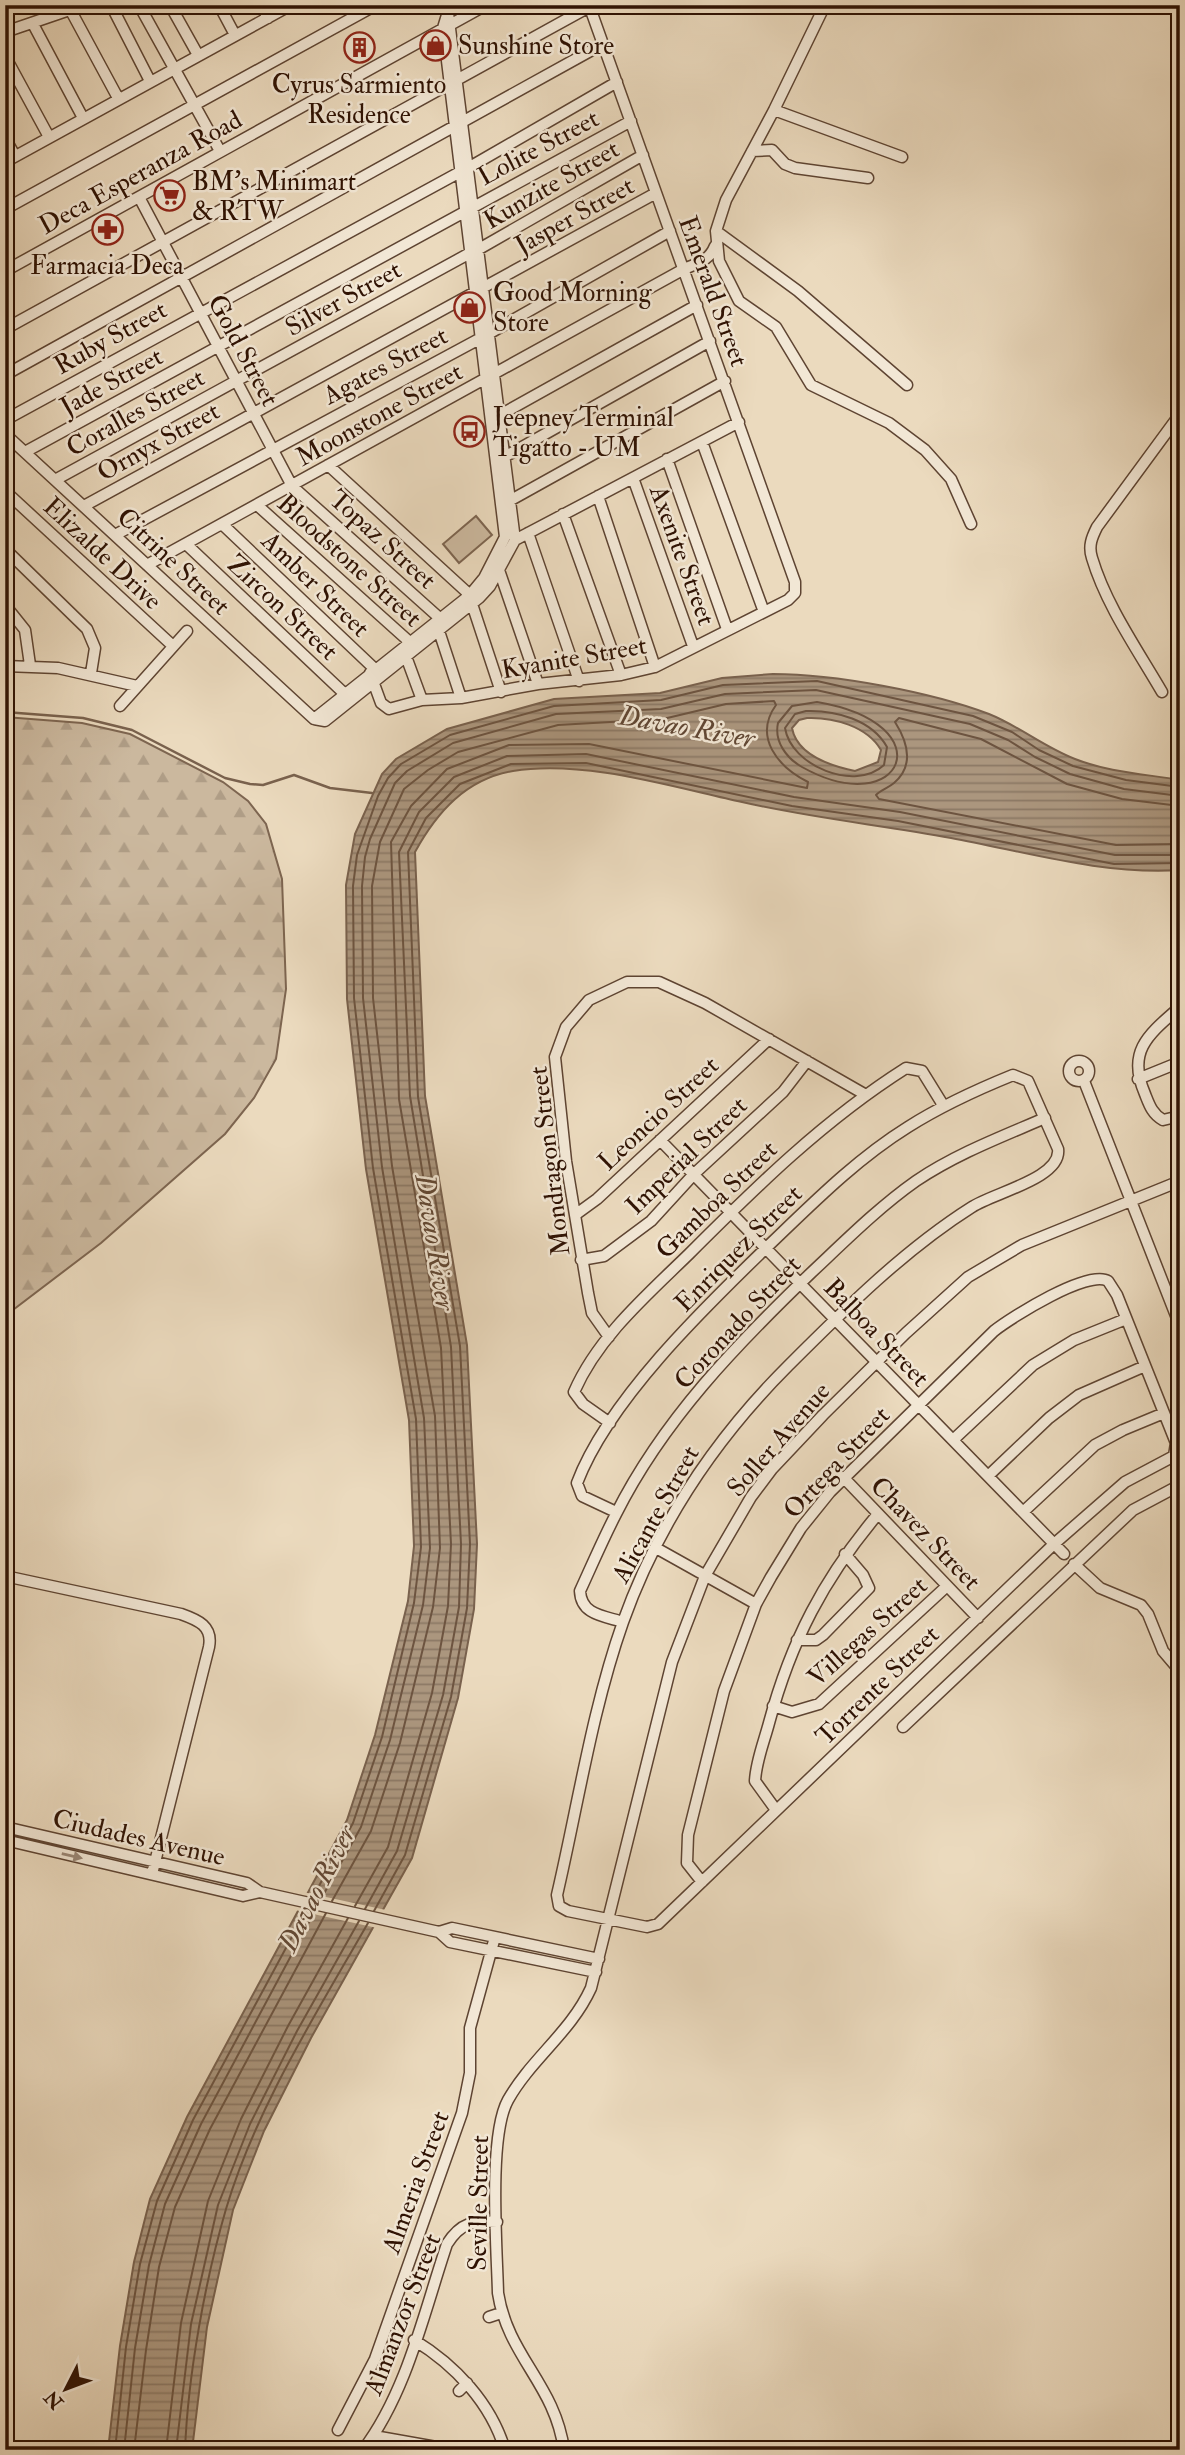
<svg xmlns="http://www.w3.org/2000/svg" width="1185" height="2455" font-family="'IM FELL Double Pica',serif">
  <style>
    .forest { fill: url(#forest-firs); stroke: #7d6550; stroke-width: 2 }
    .pitch { fill: #cbb89e; stroke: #7d6550; stroke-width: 2 }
    .water { fill: url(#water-rules); stroke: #79614d; stroke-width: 2; fill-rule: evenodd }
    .pier { fill: #ebdabe }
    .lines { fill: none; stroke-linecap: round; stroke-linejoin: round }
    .shore { stroke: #6d5440; stroke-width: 2 }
    .stream { stroke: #79614d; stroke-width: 2.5 }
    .minor-casing { stroke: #5e4432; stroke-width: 13 }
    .minor { stroke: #f2e7d5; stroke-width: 10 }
    .oneway { fill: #9a8776 }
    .labels { text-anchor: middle; stroke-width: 5; stroke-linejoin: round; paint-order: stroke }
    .poi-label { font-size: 26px; fill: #2f1203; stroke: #f2e7d5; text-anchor: start }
    .street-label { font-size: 26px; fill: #2f1203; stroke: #f2e7d5 }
    .water-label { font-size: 28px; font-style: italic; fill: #614734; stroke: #f2e7d5 }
  </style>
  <defs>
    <pattern id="forest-firs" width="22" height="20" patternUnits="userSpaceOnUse" patternTransform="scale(1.75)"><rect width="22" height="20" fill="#cbb89e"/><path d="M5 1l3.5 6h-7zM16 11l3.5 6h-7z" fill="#af9d86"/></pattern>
    <pattern id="water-rules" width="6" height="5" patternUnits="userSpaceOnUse" patternTransform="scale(1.75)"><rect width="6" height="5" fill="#ab967e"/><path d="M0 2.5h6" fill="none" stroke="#8c7965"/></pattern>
  </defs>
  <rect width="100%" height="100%" fill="#ebdabe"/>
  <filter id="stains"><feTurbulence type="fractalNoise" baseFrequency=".00286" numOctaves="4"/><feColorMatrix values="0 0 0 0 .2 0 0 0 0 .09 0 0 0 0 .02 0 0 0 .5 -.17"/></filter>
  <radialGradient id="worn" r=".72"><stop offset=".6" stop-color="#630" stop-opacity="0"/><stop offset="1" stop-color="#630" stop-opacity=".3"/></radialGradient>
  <path class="forest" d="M5 717 82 723 130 734 223 782 248 801 266 824 282 879 286 989 276 1059 254 1098 225 1134 101 1243 5 1316Z"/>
  <path class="pitch" d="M476 516 492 535 459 563 443 544Z"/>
  <path class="water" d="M773 674C835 674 931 692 989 714 1019 726 1044 747 1075 759 1108 772 1144 774 1180 780V870C1102 875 1027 852 951 838 881 825 811 818 742 802 673 787 583 759 513 771 466 779 437 812 415 852L425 1096 467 1345 477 1544 474 1609 458 1698 412 1858 311 2038 264 2131 233 2210 207 2327 192 2450H108L120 2346 134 2262 150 2199 187 2117 347 1820 375 1735 408 1601 414 1546 409 1420 366 1169 347 999 346 885 355 834 382 774 396 759 447 729 554 699 660 693 722 678ZM807 718C833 717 867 726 881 750L878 762 855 771C831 766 797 755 792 728L799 720Z"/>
  <path class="pier" d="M303 1892 386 1910 377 1928 295 1910Z"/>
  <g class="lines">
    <path class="shore" d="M817 702C947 724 902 823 802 767 786 758 774 741 778 723L792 706Z
      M806 711C836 710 872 720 887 747L884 765C855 792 791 766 785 728L795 714Z
      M1180 806 1122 799 1067 784 981 739 899 718 895 722C907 741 915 765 894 783 888 788 881 790 876 795L879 799 1116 845 1180 844
      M313 1897 353 1823 382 1737 414 1603 421 1547 416 1419 373 1168 354 998 353 886 357 855 378 796 388 778 401 764 450 735 554 706 661 700 723 685 817 681 973 716 1012 732 1039 750 1073 766 1126 780 1180 787
      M321 1899 361 1827 390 1740 423 1605 430 1548 424 1418 382 1167 363 998 362 886 365 857 370 839 395 783 407 771 453 743 556 714 661 709 725 694 816 690 970 724 1008 740 1035 757 1070 774 1124 789 1180 796
      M332 1901 371 1831 400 1743 433 1607 440 1548 435 1416 392 1166 373 998 372 886 380 842 404 789 428 770 458 752 558 725 663 719 726 704 774 701 776 705C753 737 778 767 808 782L807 788 589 744 509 745 447 769 411 806 391 842 399 1099 441 1348 451 1544 448 1606 432 1693 388 1847 355 1906
      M365 1909 397 1851 443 1695 459 1607 461 1544 451 1347 410 1096 399 852 419 812 454 777 507 756 586 754 794 797 900 812 1115 855H1180
      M374 1911 405 1855 451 1697 467 1608 470 1544 460 1346 418 1097 408 852 426 818 460 784 511 764 586 763 792 806 898 821 1114 864 1180 863
      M115 2450 126 2347 140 2264 157 2201 193 2120 307 1909
      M124 2450 135 2348 149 2265 165 2204 201 2124 315 1911
      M134 2450 146 2350 159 2267 175 2207 210 2129 326 1913
      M166 2450 181 2323 208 2201 241 2119 288 2026 348 1918
      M176 2450 191 2324 218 2205 250 2124 297 2031 359 1921
      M185 2450C188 2375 205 2281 226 2209 256 2108 316 2014 368 1923"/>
    <path class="stream" d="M5 712 83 718 132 730 225 778 250 784 263 785 294 775 330 788 372 793"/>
    <defs>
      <path id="minor" d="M111 5 150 81
        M139 5 220 151
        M170 5 198 55
        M219 5 235 35
        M261 5 268 18
        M825 5 774 110 726 200 716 231 719 261 739 301 776 327 811 385 889 423 925 450 951 479 971 524
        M71 11 118 98
        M33 24 83 118
        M5 32 84 5
        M5 56 49 137
        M774 110 902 157
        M5 138 15 156
        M752 151 772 150 785 164 795 168 868 178
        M5 162 291 5
        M468 168 617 82
        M139 197 292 486 444 622
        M5 209 376 5
        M716 231 798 291 907 385
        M479 249 643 155
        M5 271 486 5
        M5 329 589 7
        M490 333 670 231
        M5 375 603 44
        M500 415 697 305
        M5 420 460 172
        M5 434 314 719
        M702 442 764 612
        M25 452 631 121
        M506 456 710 341
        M667 459 727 629
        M328 465 470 595
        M633 478 693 646
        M55 480 470 253
        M5 491 173 646
        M598 496 655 667
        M511 500 725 381
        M257 505 413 645
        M84 506 656 193
        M563 514 621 675
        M222 524 379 673
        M528 533 579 681
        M115 535 481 338
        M515 540 739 422
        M186 544 348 697
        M5 549 87 629 95 648 91 673
        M147 565 684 269C698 263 709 261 715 246
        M499 570 538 684
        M472 604 501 692
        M5 605 25 630 30 665
        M437 625 461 698
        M404 651 422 700
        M5 666 58 668 137 686
        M370 673 381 703 389 709 422 700 461 698 538 684 621 675 655 667 788 600 795 593V582L589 5
        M1162 692C1137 649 1106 605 1092 558 1088 546 1092 537 1097 527L1180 414
        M120 706 187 631
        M314 719 325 721 479 598 490 586 515 540 447 5
        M314 719 470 595 484 578 505 537 443 28 447 15
        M1180 1007C1149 1034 1126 1051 1145 1094 1149 1104 1152 1114 1163 1120L1180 1116
        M1069 1071a10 10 0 1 1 20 0a10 10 0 1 1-20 0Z
        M1138 1079 1180 1062
        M1084 1081 1180 1326
        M660 1140 1064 1554
        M575 1215 597 1199 769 1039
        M581 1260 604 1256 651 1221 694 1174 783 1092 807 1061
        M609 1337 592 1313 588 1293 566 1161 555 1057 566 1027 589 1000 627 982H659L705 1003 866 1095
        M610 1423 583 1404 574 1392C598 1337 647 1295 689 1254 757 1186 824 1120 906 1068L922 1071 943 1105
        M953 1440 1033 1365 1074 1340 1126 1319
        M988 1476 1049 1418 1079 1395 1145 1366
        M843 1477 978 1618
        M616 1512 582 1496 577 1483C608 1401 703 1309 766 1248 811 1205 855 1160 908 1127 941 1106 976 1090 1013 1075L1028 1081 1058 1149C1062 1178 993 1193 972 1207 904 1250 845 1309 788 1366 715 1439 658 1524 623 1622 592 1710 578 1805 557 1895L559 1906 568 1911 647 1927 658 1924 1054 1544 1125 1482 1174 1456 1176 1443 1117 1295 1108 1281C1088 1269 1012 1317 994 1331L830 1492 801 1528 771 1577 756 1604 724 1691 688 1835 687 1863 702 1882
        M1023 1512 1095 1445 1123 1430 1164 1413
        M656 1548 756 1604
        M1074 1564 1100 1588 1141 1605 1148 1614 1163 1651 1180 1671
        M5 1576 181 1614C198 1620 213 1626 209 1647L152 1874
        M623 1622C604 1616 581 1615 580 1591 592 1565 603 1539 616 1514 663 1420 737 1344 812 1272 845 1241 879 1207 916 1181 956 1154 1001 1137 1045 1118
        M797 1640H816L823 1635 869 1588 863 1575 845 1554
        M773 1706 792 1712 819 1704 947 1586
        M903 1727 1133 1510 1180 1485
        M776 1810 755 1781C756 1761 764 1742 769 1723 791 1641 824 1578 878 1514
        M5 1827 247 1883 260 1892 439 1932 450 1942 596 1972
        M5 1840 243 1896 260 1892
        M439 1932 452 1928 599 1959
        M489 2317 501 2313
        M414 2340C455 2365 491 2403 505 2450
        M459 2391 467 2383
        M338 2430 375 2359 462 2113 470 2073V2028L495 1937
        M374 2436 453 2450
        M363 2450C407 2392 424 2312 447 2244 461 2222 473 2221 497 2222
        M564 2450C555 2384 508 2357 498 2293 497 2249 488 2136 508 2100 531 2059 571 2032 591 1988L672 1662 705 1576 751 1497 772 1469 823 1415 906 1333 968 1277 1022 1245 1180 1181"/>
    </defs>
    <use href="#minor" class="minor-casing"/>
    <use href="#minor" class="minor"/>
  </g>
  <defs><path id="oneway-solid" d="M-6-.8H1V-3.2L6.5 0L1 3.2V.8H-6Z" transform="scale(1.75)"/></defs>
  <use class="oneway" href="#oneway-solid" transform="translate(72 1856) rotate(13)"/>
  <defs>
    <symbol id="shop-ring" viewBox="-11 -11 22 22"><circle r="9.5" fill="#f2e7d5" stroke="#8f2418" stroke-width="1.5"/><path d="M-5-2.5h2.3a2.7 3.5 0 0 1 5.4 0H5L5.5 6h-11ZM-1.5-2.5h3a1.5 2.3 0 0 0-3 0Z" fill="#8f2418"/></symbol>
    <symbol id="building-ring" viewBox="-11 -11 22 22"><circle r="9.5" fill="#f2e7d5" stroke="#8f2418" stroke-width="1.5"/><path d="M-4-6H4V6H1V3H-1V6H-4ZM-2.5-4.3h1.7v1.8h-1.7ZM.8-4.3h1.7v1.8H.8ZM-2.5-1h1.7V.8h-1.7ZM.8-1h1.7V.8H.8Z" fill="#8f2418"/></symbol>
    <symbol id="supermarket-ring" viewBox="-11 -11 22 22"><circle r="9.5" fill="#f2e7d5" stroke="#8f2418" stroke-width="1.5"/><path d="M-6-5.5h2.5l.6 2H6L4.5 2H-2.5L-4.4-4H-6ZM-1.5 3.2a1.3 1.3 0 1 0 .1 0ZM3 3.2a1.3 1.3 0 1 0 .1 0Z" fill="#8f2418"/></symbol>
    <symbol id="pharmacy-ring" viewBox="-11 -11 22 22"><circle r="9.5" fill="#f2e7d5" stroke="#8f2418" stroke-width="1.5"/><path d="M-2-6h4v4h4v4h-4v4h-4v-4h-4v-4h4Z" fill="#8f2418"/></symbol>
    <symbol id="bus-ring" viewBox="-11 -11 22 22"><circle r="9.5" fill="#f2e7d5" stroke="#8f2418" stroke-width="1.5"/><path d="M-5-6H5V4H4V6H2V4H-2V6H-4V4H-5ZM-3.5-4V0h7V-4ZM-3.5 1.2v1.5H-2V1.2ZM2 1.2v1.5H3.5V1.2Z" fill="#8f2418"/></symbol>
  </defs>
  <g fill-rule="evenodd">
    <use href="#shop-ring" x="418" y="28" width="35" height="35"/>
    <use href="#building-ring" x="342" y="30" width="35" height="35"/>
    <use href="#supermarket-ring" x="152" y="178" width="35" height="35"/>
    <use href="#pharmacy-ring" x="90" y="212" width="35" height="35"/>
    <use href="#shop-ring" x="452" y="290" width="35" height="35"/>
    <use href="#bus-ring" x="452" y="414" width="35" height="35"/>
  </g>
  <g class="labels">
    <g class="poi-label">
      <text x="458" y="54">Sunshine Store</text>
      <text x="359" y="93" text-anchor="middle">Cyrus Sarmiento<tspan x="359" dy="30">Residence</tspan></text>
      <text x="192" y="190">BM's Minimart<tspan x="192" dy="30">&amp; RTW</tspan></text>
      <text x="107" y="274" text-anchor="middle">Farmacia Deca</text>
      <text x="493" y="301">Good Morning<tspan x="493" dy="30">Store</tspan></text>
      <text x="493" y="426">Jeepney Terminal<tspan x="493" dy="30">Tigatto - UM</tspan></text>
    </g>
    <g class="street-label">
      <text transform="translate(538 147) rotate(-28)" y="9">Lolite Street</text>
      <text transform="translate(140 172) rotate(-29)" y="9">Deca Esperanza Road</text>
      <text transform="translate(551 184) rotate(-30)" y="9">Kunzite Street</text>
      <text transform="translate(574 215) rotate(-29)" y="9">Jasper Street</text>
      <text transform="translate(714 291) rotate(70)" y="9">Emerald Street</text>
      <text transform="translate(343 298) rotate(-29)" y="9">Silver Street</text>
      <text transform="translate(110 337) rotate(-29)" y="9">Ruby Street</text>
      <text transform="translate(244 350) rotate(62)" y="9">Gold Street</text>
      <text transform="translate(385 365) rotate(-28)" y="9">Agates Street</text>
      <text transform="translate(111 381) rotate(-29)" y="9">Jade Street</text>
      <text transform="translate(135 412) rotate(-29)" y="9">Coralles Street</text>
      <text transform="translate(379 414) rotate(-29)" y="9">Moonstone Street</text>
      <text transform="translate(158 441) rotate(-29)" y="9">Ornyx Street</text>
      <text transform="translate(383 539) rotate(42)" y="9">Topaz Street</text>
      <text transform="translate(103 553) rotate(43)" y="9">Elizalde Drive</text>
      <text transform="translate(683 555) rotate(70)" y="9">Axenite Street</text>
      <text transform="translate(350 560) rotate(42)" y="9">Bloodstone Street</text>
      <text transform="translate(174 561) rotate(43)" y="9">Citrine Street</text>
      <text transform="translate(316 584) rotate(44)" y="9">Amber Street</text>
      <text transform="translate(283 607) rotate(43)" y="9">Zircon Street</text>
      <text transform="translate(574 657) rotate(-10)" y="9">Kyanite Street</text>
      <text transform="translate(658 1113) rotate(-43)" y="9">Leoncio Street</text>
      <text transform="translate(686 1155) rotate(-44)" y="9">Imperial Street</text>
      <text transform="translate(549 1161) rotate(-97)" y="9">Mondragon Street</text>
      <text transform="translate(716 1199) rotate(-44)" y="9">Gamboa Street</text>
      <text transform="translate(738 1248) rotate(-45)" y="9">Enriquez Street</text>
      <text transform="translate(737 1322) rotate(-47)" y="9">Coronado Street</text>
      <text transform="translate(877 1332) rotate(46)" y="9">Balboa Street</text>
      <text transform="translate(778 1439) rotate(-49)" y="9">Soller Avenue</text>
      <text transform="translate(836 1462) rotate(-47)" y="9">Ortega Street</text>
      <text transform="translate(655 1514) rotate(-61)" y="9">Alicante Street</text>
      <text transform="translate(926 1533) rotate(46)" y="9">Chavez Street</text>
      <text transform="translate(867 1631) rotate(-42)" y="9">Villegas Street</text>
      <text transform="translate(877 1685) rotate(-44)" y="9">Torrente Street</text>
      <text transform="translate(139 1837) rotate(13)" y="9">Ciudades Avenue</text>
      <text transform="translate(415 2182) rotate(-70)" y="9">Almeria Street</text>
      <text transform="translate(478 2203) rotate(-89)" y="9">Seville Street</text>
      <text transform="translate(402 2314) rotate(-69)" y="9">Almanzor Street</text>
    </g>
    <g class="water-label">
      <text transform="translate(687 726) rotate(10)" y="10">Davao River</text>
      <text transform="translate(436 1242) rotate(81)" y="10">Davao River</text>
      <text transform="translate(316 1888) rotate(-63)" y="10">Davao River</text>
    </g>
  </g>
  <rect width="1185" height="2455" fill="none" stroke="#ebdabe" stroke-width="28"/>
  <rect x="7" y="7" width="1171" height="2441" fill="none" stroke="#2f1203" stroke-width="3.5"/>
  <rect x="14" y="14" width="1157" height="2427" fill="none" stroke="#2f1203" stroke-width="2"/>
  <g transform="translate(66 2389) rotate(228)" stroke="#f2e7d5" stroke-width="5" paint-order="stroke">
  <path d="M0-5L12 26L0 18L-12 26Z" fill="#2f1203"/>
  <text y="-10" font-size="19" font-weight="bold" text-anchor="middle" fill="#2f1203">N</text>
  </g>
  <rect width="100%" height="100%" filter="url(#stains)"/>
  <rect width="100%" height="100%" fill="url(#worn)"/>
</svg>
